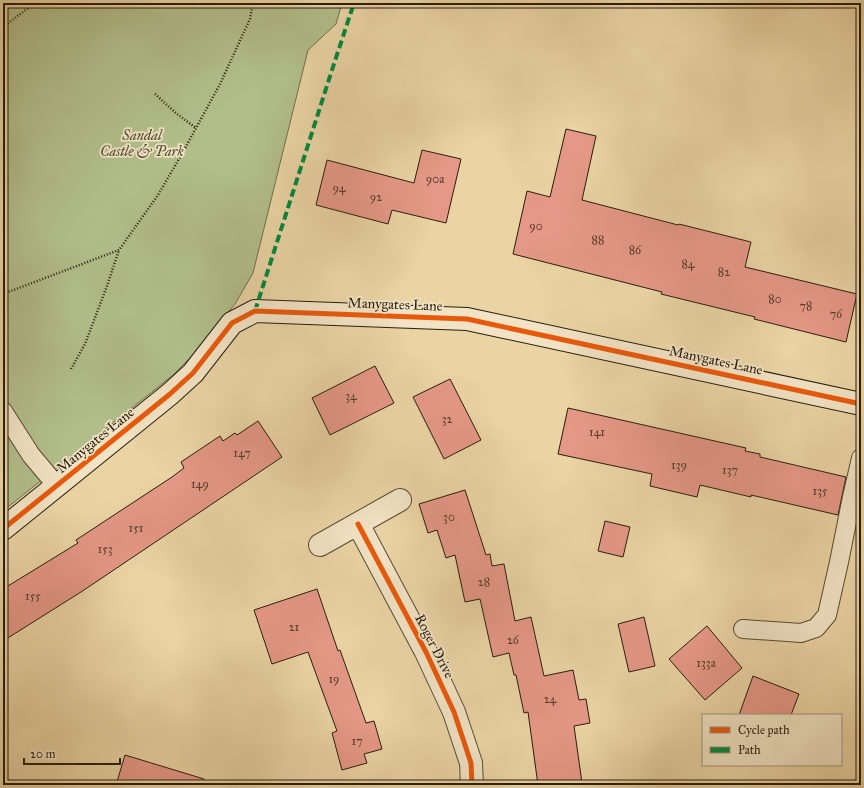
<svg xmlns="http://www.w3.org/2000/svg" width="864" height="788" font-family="'IM FELL Great Primer',serif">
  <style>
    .green { fill: #b1be8a; stroke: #6c6e4c }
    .building { fill: #e59887; stroke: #281d0d }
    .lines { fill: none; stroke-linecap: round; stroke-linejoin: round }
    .lane-casing { stroke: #584b33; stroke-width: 20 }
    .street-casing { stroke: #584b33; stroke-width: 24 }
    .secondary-casing { stroke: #281d0d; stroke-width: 24 }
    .path { stroke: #281d0d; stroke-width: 2.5; stroke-dasharray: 1 2; stroke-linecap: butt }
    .lane { stroke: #f1e3c4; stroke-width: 18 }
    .street { stroke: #f1e3c4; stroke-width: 22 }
    .secondary { stroke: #f1e3c4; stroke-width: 22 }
    .quiet { stroke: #00873e; stroke-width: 4; stroke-dasharray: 8 4; stroke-linecap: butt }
    .cycleway-casing { stroke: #f1e3c4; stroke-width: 8 }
    .cycleway { stroke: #e8590c; stroke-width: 5 }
    .labels { text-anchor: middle; stroke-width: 3.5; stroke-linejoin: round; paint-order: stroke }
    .number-label { font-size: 12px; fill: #573c2c }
    .park-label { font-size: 14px; font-style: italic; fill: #514d32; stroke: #f1e3c4 }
    .street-label { font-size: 14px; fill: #281d0d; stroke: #f1e3c4 }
  </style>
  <rect width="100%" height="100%" fill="#ead4a4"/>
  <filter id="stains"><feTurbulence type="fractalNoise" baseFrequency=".005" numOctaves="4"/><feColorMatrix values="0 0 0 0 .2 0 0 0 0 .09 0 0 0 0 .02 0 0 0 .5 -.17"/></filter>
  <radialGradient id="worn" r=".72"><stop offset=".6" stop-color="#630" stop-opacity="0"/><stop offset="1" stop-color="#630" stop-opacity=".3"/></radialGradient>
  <path class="green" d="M3 3H342L336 24 308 50 253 273 235 304 195 353 173 375 3 511Z"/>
  <path class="building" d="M566 129 596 136 582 200 678 225 679 224 751 242 745 267 857 294 846 342 754 319 755 317 661 294 662 292 513 254 527 191 550 197Z
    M422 150 461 159 446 223 392 210 388 224 316 205 327 160 414 183Z
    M375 366 394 403 330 435 312 398Z
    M450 379 481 440 444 459 413 397Z
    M568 408 746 448 745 451 760 454V457L846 477 838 515 751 495V497L700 485 697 497 650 486 652 474 558 454Z
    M258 421 282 457 81 592 3 641V589L78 543 76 540 172 477 184 468 181 462 220 436 223 441 235 433 237 435Z
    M465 490 486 555 490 554 492 566 504 564 515 621 531 617 544 676 573 670 579 700 586 699 590 723 574 726 582 783 563 785H538L528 712 524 713 516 675H514L509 653 493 657 480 599 465 602 455 555 446 558 437 530 428 533 419 504Z
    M605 521 630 527 623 557 598 551Z
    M317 589 338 651 340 650 366 723 374 721 382 749 364 754 367 763 342 770 332 733 337 731 308 652 272 664 254 610Z
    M644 617 655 666 629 672 618 624Z
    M707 626 742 668 705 700 669 659Z
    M753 676 799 694 791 715H739Z
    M125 755 204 779 203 785H116Z"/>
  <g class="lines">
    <defs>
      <path id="lane" d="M3 411 31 455 57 486
        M743 629 801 633 816 628 827 615 839 562 852 497 861 458"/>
      <path id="street" d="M358 524 426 652 454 712 471 763 472 785
        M320 545 400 500"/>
      <path id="secondary" d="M3 529 170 394 193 373 232 323 255 311 467 319 861 404"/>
    </defs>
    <use href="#lane" class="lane-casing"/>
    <use href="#street" class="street-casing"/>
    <use href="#secondary" class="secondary-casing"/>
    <path class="path" d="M3 27 35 3
      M155 94 177 114 196 128
      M3 294 119 250 158 195 183 152 220 84 250 19 253 3
      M71 369 85 344 107 286 119 250"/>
    <use href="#lane" class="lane"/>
    <use href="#street" class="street"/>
    <use href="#secondary" class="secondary"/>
    <path class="quiet" d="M255 311 332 70 354 3"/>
    <defs>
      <path id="cycleway" d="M358 524 426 652 454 712 471 763 472 785
        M3 529 170 394 193 373 232 323 255 311 467 319 861 404"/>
    </defs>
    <use href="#cycleway" class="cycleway-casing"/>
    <use href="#cycleway" class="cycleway"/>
  </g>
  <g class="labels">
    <g class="number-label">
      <text x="435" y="183">90a</text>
      <text x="339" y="192">94</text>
      <text x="376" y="201">92</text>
      <text x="536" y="230">90</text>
      <text x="598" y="244">88</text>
      <text x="635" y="254">86</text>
      <text x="688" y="268">84</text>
      <text x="724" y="276">82</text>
      <text x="775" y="303">80</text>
      <text x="806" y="310">78</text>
      <text x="836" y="318">76</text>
      <text x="351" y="400">34</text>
      <text x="447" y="423">32</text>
      <text x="597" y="436">141</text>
      <text x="242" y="457">147</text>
      <text x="679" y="469">139</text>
      <text x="730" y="474">137</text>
      <text x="200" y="488">149</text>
      <text x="820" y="495">135</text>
      <text x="449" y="521">30</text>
      <text x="136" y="532">151</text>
      <text x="105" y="553">153</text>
      <text x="484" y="586">28</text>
      <text x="33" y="600">155</text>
      <text x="294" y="631">21</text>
      <text x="513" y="644">26</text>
      <text x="706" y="667">133a</text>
      <text x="334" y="683">19</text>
      <text x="550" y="703">24</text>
      <text x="357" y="745">17</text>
    </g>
    <g class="park-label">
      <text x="142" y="140">Sandal<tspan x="142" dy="16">Castle &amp; Park</tspan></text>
    </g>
    <g class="street-label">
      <text transform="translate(395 304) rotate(2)" y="5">Manygates Lane</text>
      <text transform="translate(716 360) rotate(12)" y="5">Manygates Lane</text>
      <text transform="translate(95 440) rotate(-39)" y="5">Manygates Lane</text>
      <text transform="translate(435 646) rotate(63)" y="5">Roger Drive</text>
    </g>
  </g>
  <rect width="864" height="788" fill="none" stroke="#ead4a4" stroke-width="16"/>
  <rect x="4" y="4" width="856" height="780" fill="none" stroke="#281d0d" stroke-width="2"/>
  <rect x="8" y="8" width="848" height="772" fill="none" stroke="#281d0d"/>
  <rect x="702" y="714" width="140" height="52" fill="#f1e3c4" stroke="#a1947b"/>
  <rect x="710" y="727" width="20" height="6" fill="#e8590c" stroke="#a1947b"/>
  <text x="738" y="734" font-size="12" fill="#281d0d">Cycle path</text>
  <rect x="710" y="747" width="20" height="6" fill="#00873e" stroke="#a1947b"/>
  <text x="738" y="754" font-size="12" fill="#281d0d">Path</text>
  <path d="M24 758v6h96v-6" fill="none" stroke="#281d0d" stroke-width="2"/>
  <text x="30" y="758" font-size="12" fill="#281d0d" stroke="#f1e3c4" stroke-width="3" paint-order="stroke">20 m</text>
  <rect width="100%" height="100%" filter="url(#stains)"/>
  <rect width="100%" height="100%" fill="url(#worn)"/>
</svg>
